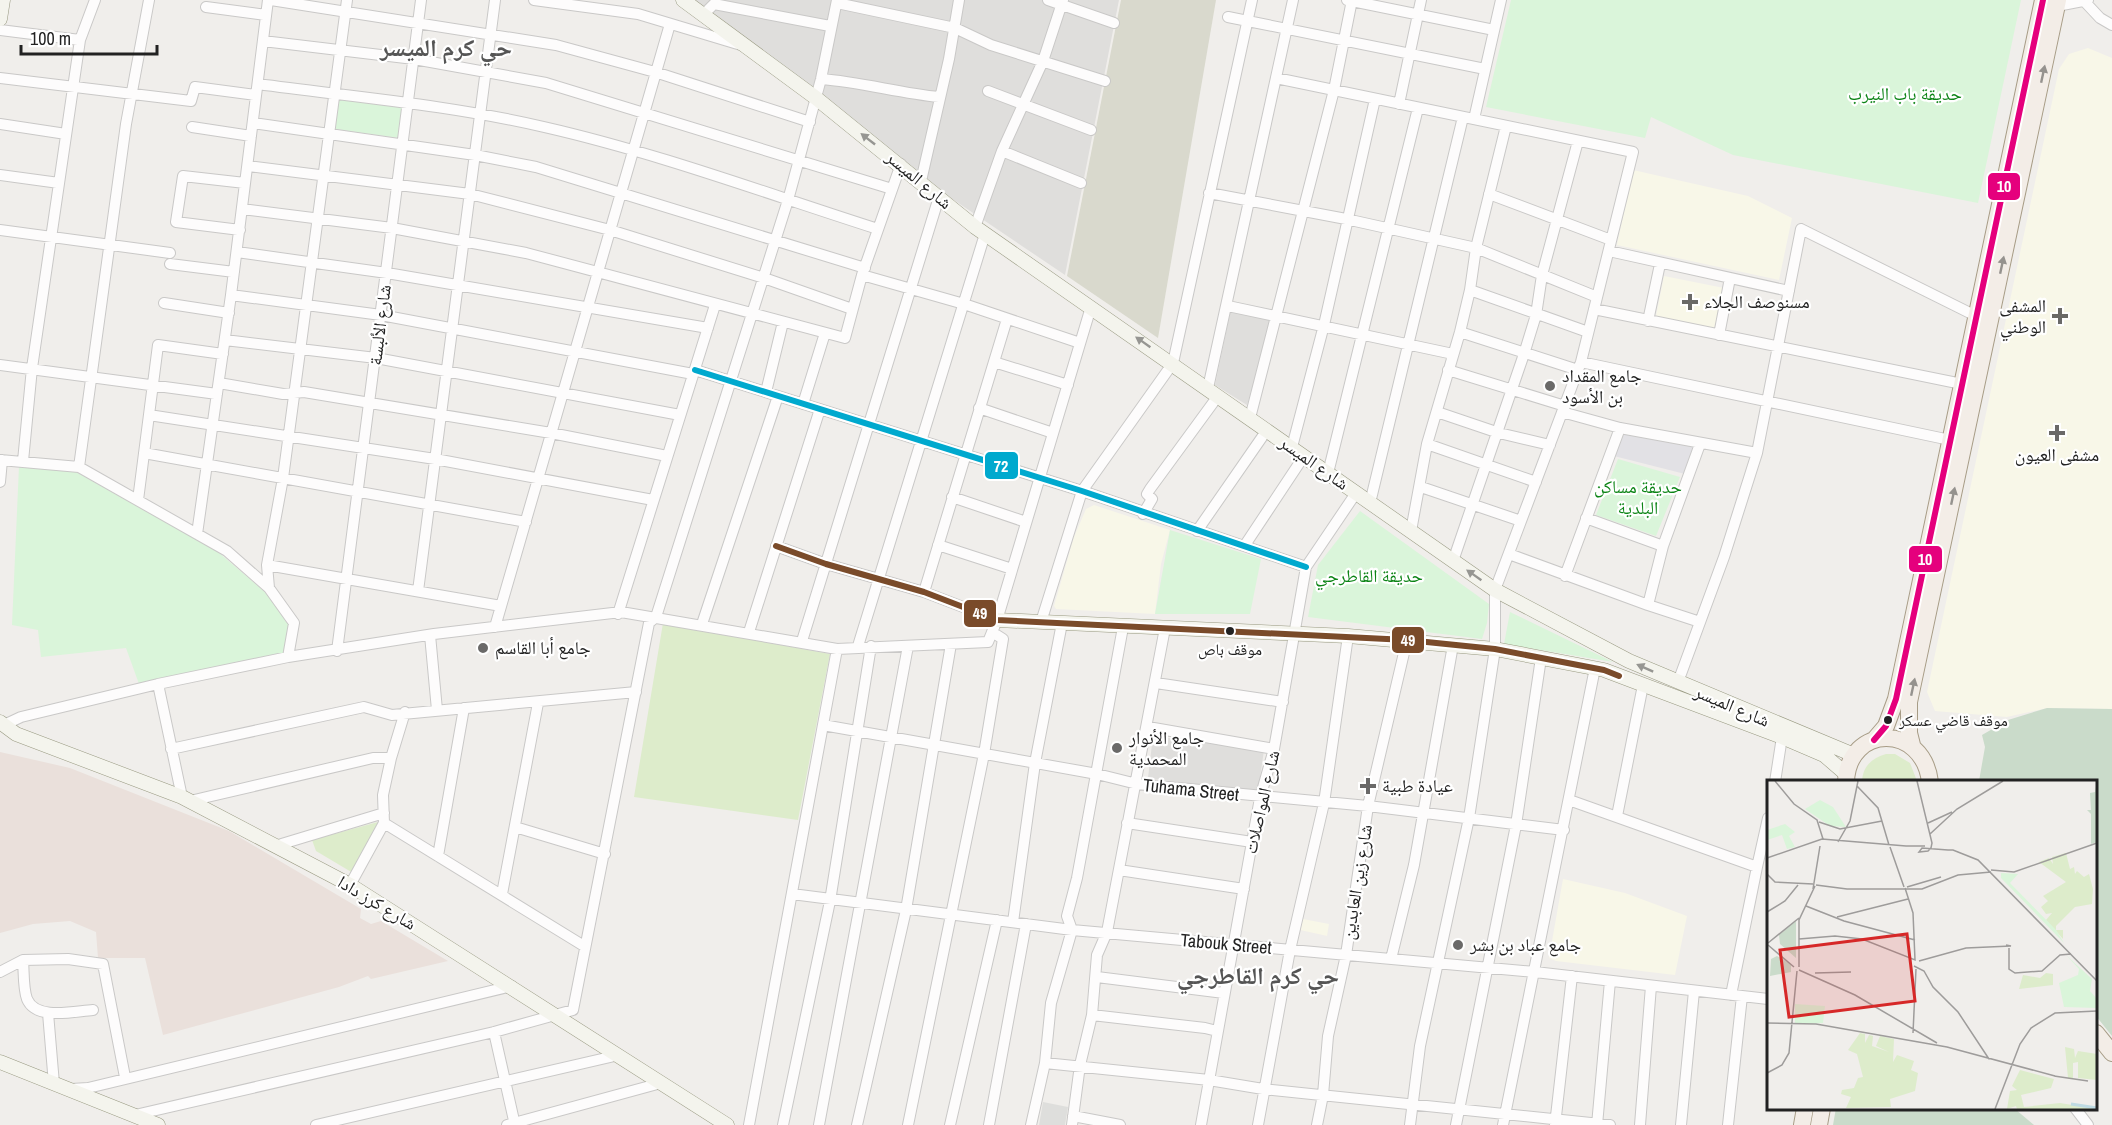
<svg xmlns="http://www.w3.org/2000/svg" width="2112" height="1125" font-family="'Archivo Narrow','Noto Naskh Arabic',sans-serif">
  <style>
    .residential { fill: #dfdedc }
    .education { fill: #f8f7e8 }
    .religious { fill: #dededc }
    .military { fill: #eae0db }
    .construction { fill: #d9d9cd }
    .grass { fill: #ddeccb }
    .cemetery { fill: #cadbca }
    .park { fill: #daf5da }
    .plaza { fill: #e2e1e5 }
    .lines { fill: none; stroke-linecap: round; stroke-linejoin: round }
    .street-casing { stroke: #c9c8c7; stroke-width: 12 }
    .secondary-casing { stroke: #999a82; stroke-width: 15 }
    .primary-casing { stroke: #a79c86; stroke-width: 18 }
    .street { stroke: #fdfcfc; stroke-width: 10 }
    .secondary { stroke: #f4f4ed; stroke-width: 14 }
    .primary { stroke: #f3ede7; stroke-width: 16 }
    .bus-1-casing { stroke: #fff; stroke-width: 10 }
    .bus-2-casing { stroke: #fff; stroke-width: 10 }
    .bus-3-casing { stroke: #fff; stroke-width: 10 }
    .bus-1 { stroke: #e5007d; stroke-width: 6 }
    .bus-2 { stroke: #00a9ce; stroke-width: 6 }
    .bus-3 { stroke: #7a4b2a; stroke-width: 6 }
    .oneway { fill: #95928e }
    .oneway2 { fill: #969692 }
    .poi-dot { fill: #6a6968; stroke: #fff; stroke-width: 2 }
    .bus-dot { fill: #222; stroke: #fff; stroke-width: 2 }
    .labels { text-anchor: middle; stroke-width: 4.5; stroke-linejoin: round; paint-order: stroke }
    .bus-label { font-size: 16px; fill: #222; stroke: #fff }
    .park-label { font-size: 18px; fill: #0c8416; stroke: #fff }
    .street-label { font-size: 18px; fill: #222; stroke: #fff }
    .poi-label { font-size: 18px; fill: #222; stroke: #fff; text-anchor: start }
    .district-label { font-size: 24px; font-weight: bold; fill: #555; stroke: #fff }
    .inset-river { fill: none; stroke: #bfdbe3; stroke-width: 3 }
    .inset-road { fill: none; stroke: #9e9c9b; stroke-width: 1.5 }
    .view { fill: #d62828; fill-opacity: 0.15; stroke: #d62828; stroke-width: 3 }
    .inset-edge { fill: none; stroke: #222; stroke-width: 3 }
    .line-badge { stroke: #fff; stroke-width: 2 }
    .badge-label { font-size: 16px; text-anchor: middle; font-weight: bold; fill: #fff }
  </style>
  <rect width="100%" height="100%" fill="#f0eeeb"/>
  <path class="residential" d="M687 0H1119L1065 275 945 194Z
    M1231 309 1272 320 1247 405 1215 385Z
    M1153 736 1264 750 1258 792 1148 778Z"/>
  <path class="education" d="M2088 48 2112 58V709L2047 708 2007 717 1935 711 1927 692 2059 69 2069 54Z
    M1633 170 1748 196 1792 218 1779 280 1617 245Z
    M1664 276 1724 288 1716 329 1656 316Z
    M1094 505 1170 530 1161 564 1155 614 1056 609 1054 606 1074 537 1086 509Z
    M1563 879 1625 893 1687 916 1675 975 1556 961 1549 958Z
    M1303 919 1329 924 1327 936 1300 930Z"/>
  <path class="religious" d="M1043 1102 1068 1107 1065 1125H1039Z"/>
  <path class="military" d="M0 752 70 768 229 831 361 909 360 918 371 924 381 921 448 961 371 979 368 976 339 987 163 1035 145 958H98L96 932 70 921 33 924 0 933Z"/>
  <path class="construction" d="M1121 0H1216L1158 338 1067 276Z"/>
  <path class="grass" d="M663 623 830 654 798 820 634 797Z
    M1886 754H1895L1910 763 1917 781H1862C1863 766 1872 758 1886 754Z
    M378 822 379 827 353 873 316 851 312 840Z"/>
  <path class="cemetery" d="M2047 708 2112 709V1036L2096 1016V782L1979 781 1985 747 1982 735 2008 720Z
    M1836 1108 2015 1109 2034 1125H1833Z"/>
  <path class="park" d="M1511 0H2021L1978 203 1733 155 1651 117 1645 138 1486 107Z
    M339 98 405 106 399 138 335 129Z
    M1618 459 1680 477 1656 536 1596 515Z
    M19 466 76 472 218 552 265 592 289 625 288 657 139 684 126 648 41 657 38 630 12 625Z
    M1360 511 1489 604 1487 623 1482 639 1308 617 1318 565Z
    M1170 530 1261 559 1250 614H1155Z
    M1510 612 1613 662 1504 644Z"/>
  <path class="plaza" d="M1620 428 1700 444 1689 475 1610 455Z"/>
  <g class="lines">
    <defs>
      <path id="street" d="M271 0 556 45 655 72 810 122
        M534 0 638 14 741 45
        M1048 0 1114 23
        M1347 0 1494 30
        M2085 2 2100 18 2112 25
        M837 3 955 28 991 45 1105 81
        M2057 6 2088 0
        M206 7 266 15
        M703 15 714 4 830 26
        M1228 17 1485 69
        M0 30 80 40
        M263 41 414 59 546 83 892 189
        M0 78 191 101 195 87 256 95
        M1276 78 1633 152 1581 362 1495 590V649L1469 818 1420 1046 1410 1125
        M821 79C861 82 899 93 939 97
        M258 84C354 97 450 105 544 127 658 153 768 194 878 229
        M988 91 1091 130
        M1399 104 1421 0
        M1474 119 1501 0
        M253 123 475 155 536 167 865 268
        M0 124 66 134
        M192 127 251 136
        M1002 151 1081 183
        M248 166 470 194 610 230 764 278 852 309
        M0 175 59 183
        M921 181 949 59 959 0
        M1209 193 1346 219 1476 248 1597 297
        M1489 194 1611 240
        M242 209 392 228 526 253 845 338 862 275 901 164
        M975 227 1002 151 1043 61 1063 0
        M0 230 170 253
        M240 230 176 222 183 176 245 183
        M1609 251 1789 291
        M237 252 387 273 708 328
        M170 264 234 272
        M862 275 964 304 1080 343
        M1470 290 1588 332
        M231 295 381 315 693 374
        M164 303 229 313
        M1228 306 1453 354
        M1594 309 1962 384
        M1648 321 1660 264
        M1460 332 1578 370
        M1719 335 1730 278
        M225 340 376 358 680 415
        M994 362 1068 385
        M1581 362 1950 440
        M0 365 217 394
        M695 370 1082 491 1306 567
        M1448 370 1565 406
        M219 383 283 394 304 392 551 433 667 456
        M1208 388 1293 0
        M766 392 783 322
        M803 404 825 333
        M979 408 1053 433
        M1437 412 1499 433 1550 445
        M1562 412 1620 428 1757 453
        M149 415 435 459 653 500
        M1250 418 1334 90 1352 0
        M1427 444 1536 482
        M1292 447 1324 325 1375 99
        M144 453 526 522
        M0 460 79 467 227 551 269 588 294 623 288 657
        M23 461 32 368 80 40 95 0
        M79 467 126 124 149 0
        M1328 473 1418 108
        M0 482 2 460
        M1421 487 1521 521
        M952 497 1026 522
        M138 500 158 345 223 354
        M1370 503 1463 117
        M1143 514 1152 499 1147 494 1150 489 1218 396
        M1586 518 1663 546
        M1197 531 1267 430
        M1411 531 1427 444 1460 332 1470 290 1476 248 1506 126
        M197 534 231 295 268 0
        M938 545 1012 569
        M1245 545 1304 456
        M776 546 826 564 924 592 997 620
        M1509 554 1648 605 1700 622
        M1453 561 1524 354 1536 315 1542 275 1578 141
        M267 565 501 606
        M1565 576 1620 428
        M269 588 267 565 283 478 347 0
        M418 591 495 0
        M924 592 1007 319
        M1648 605 1663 546 1700 444
        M618 614 715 305
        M1041 622 1082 491 1173 363 1252 0
        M702 624 778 396
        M495 627 670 24
        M749 632 820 409
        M430 635 437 710
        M802 641 939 197
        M858 646 985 234
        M337 651 421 0
        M1678 682 1724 557 1757 453 1801 229 1976 316
        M1156 683 1283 702
        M158 684 182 797
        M4 725 21 717 158 684 288 657 434 634 621 612 837 649 988 642 997 620 1091 307
        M823 725 1097 774 1137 784 1368 806 1564 830
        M1148 727 1274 749
        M171 749 364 707 392 715 636 692
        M1775 782 1782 737
        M1569 800 1757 867 1731 995
        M190 801 373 758H391
        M1617 816 1643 685
        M384 823 584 946
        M1127 823 1252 842
        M515 827 605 854
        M275 846 384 813
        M438 856 464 708
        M1757 867 1768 818
        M1119 870 1244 889
        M350 885 384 823 383 795 391 758 405 712
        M502 894 538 703
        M792 894 1072 930 1535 972 1768 999
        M1013 922 1035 763 1062 623
        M1391 959 1414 865 1453 645
        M23 960C24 972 23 988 27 999 36 1021 75 1011 93 1010
        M0 972 23 960 68 959 103 964 125 1077
        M1097 977 1224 993
        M48 1013 54 1084
        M1092 1015 1205 1028 1217 1031
        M494 1032 515 1125
        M1045 1063 1209 1080 1263 1089 1610 1125
        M71 1089 88 1088 512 986
        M2075 1108 2088 1125
        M135 1115 494 1032 573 1010 649 623 656 617 788 200 821 79 837 0
        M1073 1116 1120 1125
        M316 1125 619 1055
        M507 1125 661 1083
        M749 1125 837 649
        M783 1125 830 901 871 646
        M819 1125 908 646
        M857 1125 906 910 951 644
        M908 1125 984 754 1003 639 992 632
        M950 1125 997 920
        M989 1125 1026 924
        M1031 1125 1045 1063 1051 1003 1072 930 1067 916 1077 878 1123 627
        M1072 1125 1080 1065 1092 1015 1097 955 1107 932 1165 628
        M1201 1125 1260 798 1274 749 1306 567 1356 493
        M1258 1125 1290 950 1324 803 1348 636
        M1317 1125 1323 1095 1328 1036 1346 955 1368 806 1407 640
        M1456 1125 1516 825 1541 658
        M1503 1125 1595 668
        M1555 1125 1572 976
        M1597 1125 1610 981
        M1640 1125 1651 986
        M1681 1125 1694 991
        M1728 1125 1742 996"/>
      <path id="secondary" d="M683 0 816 98 975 227 1495 590 1629 661 1854 755
        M0 19 3 0
        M997 620 1348 636 1495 649 1604 670 1782 737 1824 755 1846 774
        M0 722 16 734 182 797 350 885 727 1125
        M0 1062 158 1125"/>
      <path id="primary" d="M1874 740 1886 726 1896 699 2043 0
        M1912 745 1909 733V702L2058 0
        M1846 782C1848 724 1923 723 1930 782
        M2096 1033 2112 1053
        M1802 1125 1805 1108
        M1819 1125 1822 1108"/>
    </defs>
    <use href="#street" class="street-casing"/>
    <use href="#secondary" class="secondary-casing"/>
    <use href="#primary" class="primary-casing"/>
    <use href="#street" class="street"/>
    <use href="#secondary" class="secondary"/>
    <use href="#primary" class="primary"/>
    <defs>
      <path id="bus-1" d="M1874 740 1886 726 1896 699 2043 0"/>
      <path id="bus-2" d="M695 370 1082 491 1306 567"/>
      <path id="bus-3" d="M776 546 826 564 924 592 997 620 1407 640 1495 649 1604 670 1619 676"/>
    </defs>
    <use href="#bus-1" class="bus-1-casing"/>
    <use href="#bus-2" class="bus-2-casing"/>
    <use href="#bus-3" class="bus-3-casing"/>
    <use href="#bus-1" class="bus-1"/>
    <use href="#bus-2" class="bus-2"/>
    <use href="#bus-3" class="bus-3"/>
  </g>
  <defs><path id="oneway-solid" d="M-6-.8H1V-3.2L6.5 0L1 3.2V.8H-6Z" transform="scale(1.5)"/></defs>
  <g class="oneway">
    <use href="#oneway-solid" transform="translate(2043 74) rotate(-78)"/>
    <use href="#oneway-solid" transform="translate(2002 265) rotate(-78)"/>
    <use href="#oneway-solid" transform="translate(1953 496) rotate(-78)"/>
    <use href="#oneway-solid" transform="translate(1913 687) rotate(-78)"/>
  </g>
  <g class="oneway2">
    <use href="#oneway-solid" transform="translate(868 139) rotate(-142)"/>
    <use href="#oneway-solid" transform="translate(1143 342) rotate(-145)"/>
    <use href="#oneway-solid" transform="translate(1474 575) rotate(-145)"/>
    <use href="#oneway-solid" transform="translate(1645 668) rotate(-156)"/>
  </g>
  <g class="poi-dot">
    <path d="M1687 293h6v6h6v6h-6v6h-6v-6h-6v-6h6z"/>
    <path d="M2057 307h6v6h6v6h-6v6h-6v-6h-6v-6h6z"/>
    <circle cx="1550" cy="386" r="6"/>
    <path d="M2054 424h6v6h6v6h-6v6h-6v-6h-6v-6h6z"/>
    <circle cx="483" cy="648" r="6"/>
    <circle cx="1117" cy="748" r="6"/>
    <path d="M1365 777h6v6h6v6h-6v6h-6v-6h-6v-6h6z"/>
    <circle cx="1458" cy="945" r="6"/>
  </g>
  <g class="bus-dot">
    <circle cx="1230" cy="631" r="5"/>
    <circle cx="1888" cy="720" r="5"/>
  </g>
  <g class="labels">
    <g class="bus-label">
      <text x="1230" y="655">موقف باص</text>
      <text x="1899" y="726" text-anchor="start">موقف قاضي عسكر</text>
    </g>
    <g class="park-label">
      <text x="1905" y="100">حديقة باب النيرب</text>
      <text x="1638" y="493">حديقة مساكن<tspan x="1638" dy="21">البلدية</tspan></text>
      <text x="1369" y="582">حديقة القاطرجي</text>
    </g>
    <g class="street-label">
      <text transform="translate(919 180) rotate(40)" y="6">شارع الميسر</text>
      <text transform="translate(380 325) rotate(-83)" y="6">شارع الألبسة</text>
      <text transform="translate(1314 463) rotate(35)" y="6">شارع الميسر</text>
      <text transform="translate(1732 706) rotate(23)" y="6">شارع الميسر</text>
      <text transform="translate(1191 790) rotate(6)" y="6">Tuhama Street</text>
      <text transform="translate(1262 802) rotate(-77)" y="6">شارع المواصلات</text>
      <text transform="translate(1357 882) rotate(-81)" y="6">شارع زين العابدين</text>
      <text transform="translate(377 903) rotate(31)" y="6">شارع كرز دادا</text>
      <text transform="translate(1226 944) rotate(5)" y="6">Tabouk Street</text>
    </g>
    <g class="poi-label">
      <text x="1704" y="308">مسنوصف الجلاء</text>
      <text x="2046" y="312" text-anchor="end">المشفى<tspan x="2046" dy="21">الوطني</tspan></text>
      <text x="1562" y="382">جامع المقداد<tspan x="1562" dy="21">بن الأسود</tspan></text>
      <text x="2057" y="461" text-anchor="middle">مشفى العيون</text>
      <text x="495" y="654">جامع أبا القاسم</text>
      <text x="1129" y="744">جامع الأنوار<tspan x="1129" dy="21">المحمدية</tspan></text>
      <text x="1382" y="792">عيادة طبية</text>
      <text x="1470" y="951">جامع عباد بن بشر</text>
    </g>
    <g class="district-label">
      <text x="446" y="56">حي كرم الميسر</text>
      <text x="1258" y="984">حي كرم القاطرجي</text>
    </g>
  </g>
  <g transform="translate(1767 780)">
    <rect width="330" height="330" fill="#f0eeeb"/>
    <path d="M299 73 303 89 307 87 308 94 310 91 317 97 322 94 326 109 325 124 308 127 289 146V150H296V159L279 140 285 133 279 134 274 127 281 121 276 116 299 102 272 82 282 78 286 84 285 77ZM279 193 286 194V205L252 209 256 195 273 198ZM93 253 98 254V263L102 255 106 256 105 266 122 272 109 266 113 256 127 259 126 282 130 275 147 281 144 290 151 293 148 311 123 319 124 327 79 328 84 317 74 314 75 310 87 308 91 298 96 297 90 274 81 270ZM298 267 307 269 308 278 311 271 330 274V300L311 298V282L306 283V299L301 298ZM253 290 287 299 284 308 254 315 257 327 293 323 330 329H250L249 326 240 329 243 311 250 310 245 306Z" fill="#ddeccb"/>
    <path d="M330 1V62L324 64V34L320 30H324L323 13 328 12ZM29 141V178L13 164 12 155ZM10 176 24 184V192L3 196 4 179Z" fill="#cadbca"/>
    <path d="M53 20 66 27 79 47 63 46 38 29ZM18 44 28 52 22 56 28 67 20 69 15 55 0 60V50ZM234 93 251 94 243 103 289 150 297 163 234 98ZM299 175 325 199 323 211 330 219V228L297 227 292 203 311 195 312 189ZM28 224 58 226 56 243 28 244Z" fill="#daf5da"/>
    <path class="inset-river" d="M304 324 330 328"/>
    <path class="inset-road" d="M8 1 27 24 50 40 56 59M150 1 165 63 164 68 161 71 152 72 155 68 181 70H186L211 80 330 201M90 6 111 28 122 65M52 42 73 49 115 41M161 43 185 32M163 54 190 29 236 1M71 62 83 41 91 1M136 66H158M123 67 137 107M0 78 55 59 139 66M224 90 247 92 330 63M0 94 8 102 46 104M49 105 80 109H155L191 95 224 92M140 107 174 97M46 109 53 66M39 126 77 141 148 160M0 132 18 121 31 105M70 137 141 119M32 159 68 156 95 159 148 180 146 133 138 108M1 163 32 138M1 165 27 187M242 168V189L248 193 275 191 293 175 304 174M152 181 199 168 244 166 239 165M147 186 157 191 166 207 191 232 222 279M32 187V140L48 106M32 190 88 215 170 263M48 193 84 192M0 243 49 244 180 267 288 296M146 253 149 189M0 293 15 285 22 273 30 191M287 296 321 301M228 329 253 264 264 248 288 233 330 231"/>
    <path class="view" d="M140 154 148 221 22 237 13 170Z"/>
    <rect width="330" height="330" class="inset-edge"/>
  </g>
  <g class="line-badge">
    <rect x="1987" y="172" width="34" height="29" rx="6" fill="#e5007d"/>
    <rect x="984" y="451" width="35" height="29" rx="6" fill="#00a9ce"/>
    <rect x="1908" y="545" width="35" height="28" rx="6" fill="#e5007d"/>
    <rect x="963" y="599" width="34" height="29" rx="6" fill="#7a4b2a"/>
    <rect x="1391" y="626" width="34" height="28" rx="6" fill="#7a4b2a"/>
  </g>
  <g class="badge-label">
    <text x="2004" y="192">10</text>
    <text x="1001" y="472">72</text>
    <text x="1925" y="565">10</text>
    <text x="980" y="619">49</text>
    <text x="1408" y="646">49</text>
  </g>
  <path d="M21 45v9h136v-9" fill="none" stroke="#222222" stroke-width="3"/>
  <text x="30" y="45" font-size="18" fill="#222222" stroke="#ffffff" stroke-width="4.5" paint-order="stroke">100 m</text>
</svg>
